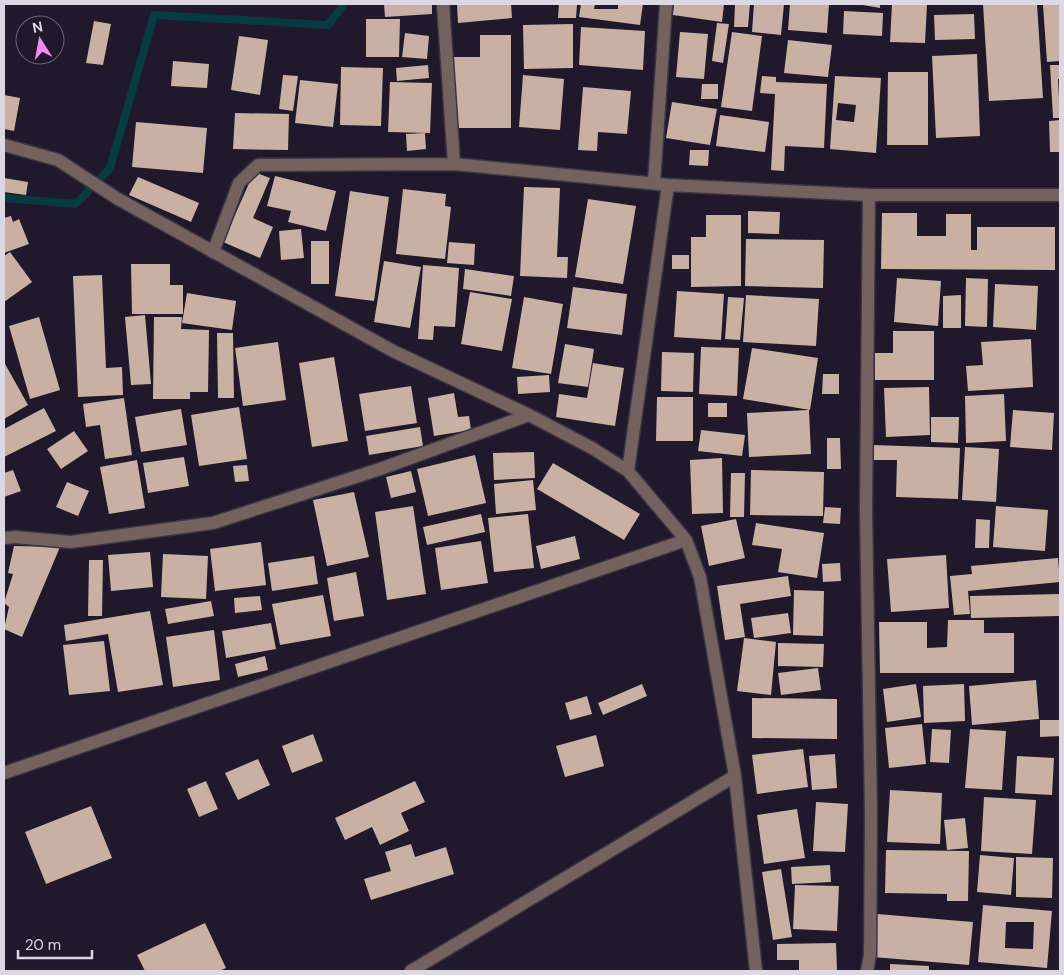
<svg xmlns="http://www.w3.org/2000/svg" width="1064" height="975" font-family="'DM Sans',sans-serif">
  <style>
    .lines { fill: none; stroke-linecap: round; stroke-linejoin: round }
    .stream { stroke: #053c3f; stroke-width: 8 }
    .building { fill: #c8b1a2; fill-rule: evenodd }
    .minor-casing { stroke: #3a3445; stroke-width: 15 }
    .minor { stroke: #74625f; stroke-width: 12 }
  </style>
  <rect width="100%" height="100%" fill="#20192b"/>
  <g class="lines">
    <path class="stream" d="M4 198 76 204 110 168 154 15 328 25 344 4"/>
  </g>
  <path class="building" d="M384 4H432V14L385 17Z
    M457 4H511L512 18 458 23Z
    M559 4H577L576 18H558Z
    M581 4H595L594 9H618V4H643L640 25 579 17Z
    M674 4H724L722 22 673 15Z
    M735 4H750L748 27H734Z
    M754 4H784L781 35 752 32Z
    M790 4H829L827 33 788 30Z
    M857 4H880V8Z
    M892 4H927L925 43 890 42Z
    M983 4H1037L1043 98 989 101Z
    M1060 4V61L1047 62 1043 5Z
    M844 11 883 13 882 36 843 34Z
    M974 14 975 39 935 40 934 15Z
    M366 19H400L399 57H366Z
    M94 21 111 24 103 65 86 63Z
    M717 23 729 24 723 63 712 61Z
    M573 24V68L524 69 523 25Z
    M581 27 645 31 643 70 579 65Z
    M680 32 708 34 704 79 676 77Z
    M732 32 762 36 752 111 721 107Z
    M405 33 429 36 427 59 402 57Z
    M480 35H511V128H454L453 57H480Z
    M239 36 268 40 260 95 231 90Z
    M788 40 832 45 828 77 784 73Z
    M977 54 980 136 936 138 932 56Z
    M173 61 209 64 207 88 171 86Z
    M428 65 429 78 397 81 396 68Z
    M1050 65H1060V79H1058L1060 118H1053Z
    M341 67 383 68 381 126 340 125Z
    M888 72H928V145H887Z
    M283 75 298 76 293 111 279 109Z
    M523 75 564 79 560 130 519 127Z
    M762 76 776 77V82L827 84 824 148 785 146 784 171 771 170 775 94 760 93Z
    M835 76 881 78 876 153 830 149ZM838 103 856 105 854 122 836 120Z
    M300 80 338 84 333 127 295 123Z
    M390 82 432 83 430 133 388 132Z
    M702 84H718V99H701Z
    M583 87 631 91 627 134 598 132 597 151 578 150Z
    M4 95 20 98 14 131 4 129Z
    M672 102 717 109 710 145 666 138Z
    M235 113 289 114 288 150 233 149Z
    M720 115 769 122 765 152 716 146Z
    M1060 120V152H1050L1049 121Z
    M136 122 207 128 203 173 132 167Z
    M425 133 426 149 407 151 406 134Z
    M690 150H709L708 166 689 165Z
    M254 172 270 178 253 218 273 227 260 258 223 242Z
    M275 176 336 191 326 231 288 222 291 211 267 206Z
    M138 177 199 203 191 222 129 195Z
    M4 178 28 182 26 195 4 192Z
    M524 187 560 188 557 257H568L567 278 520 276Z
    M403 189 446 194 445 206 451 207 445 259 396 254Z
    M350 191 389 197 374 301 335 296Z
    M588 199 636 206 623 284 575 277Z
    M748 211 780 212 779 234 748 233Z
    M882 213H917V236H946V214H971V250H977V227H1055V270L881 269Z
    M706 215H741V286L691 287V237H706Z
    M11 216 13 222 19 219 29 244 4 253V218Z
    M301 229 304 258 281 260 279 231Z
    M746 239 824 240 823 288 745 286Z
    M311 241H329V284H311Z
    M449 242 475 244 474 265 447 263Z
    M10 252 32 282 4 302V256Z
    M672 255H689V269H672Z
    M384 261 421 267 410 328 374 322Z
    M131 264H170V285H183V314H132Z
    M423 265 459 268 455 327 434 326 433 340 418 339Z
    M465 269 514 276 511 296 463 289Z
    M102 275 106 368 122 367 123 395 78 397 73 276Z
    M897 278 941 281 938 326 894 322Z
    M966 278 988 279 987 327 965 326Z
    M995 284 1038 286 1036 330 993 327Z
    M573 287 627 294 622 335 567 328Z
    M677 291 724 294 721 340 674 337Z
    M470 292 512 299 502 351 461 344Z
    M187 293 236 301 232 330 182 323Z
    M746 295 819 299 816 346 743 342Z
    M961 295V328H943V296Z
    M524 297 563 304 551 374 512 368Z
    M728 297 744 298 740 340 725 339Z
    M145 315 151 384 131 385 125 317Z
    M39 317 60 390 30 399 9 326Z
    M154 317H182L181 329 209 330 208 392H190V399H153Z
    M893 331H934V380H875V353H893Z
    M217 333H233L234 398H218Z
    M1031 339 1033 387 968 391 966 366 983 365 981 342Z
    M278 342 286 400 243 406 235 348Z
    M565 344 594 349 588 387 558 383Z
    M701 347 739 348 737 396 699 394Z
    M752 348 818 358 810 410 743 399Z
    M662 352 694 353 693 392 661 391Z
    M334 357 348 441 312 447 299 363Z
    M4 362 28 405 4 419Z
    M593 363 624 368 615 426 556 417 559 394 587 398Z
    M823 374H839V394H822Z
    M549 375 550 392 518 394 517 377Z
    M411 386 417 423 365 431 359 394Z
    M929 387 930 435 886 437 884 388Z
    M454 393 458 417 469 416 471 430 434 436 428 398Z
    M1004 394 1006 441 966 443 965 396Z
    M657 397H693V441H656Z
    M124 398 132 455 105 459 100 425 86 427 83 404Z
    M708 403H727V417H708Z
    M239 407 247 459 199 466 191 415Z
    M44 408 56 431 4 457V429Z
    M181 409 187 445 141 452 135 417Z
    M809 410 811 454 749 457 747 413Z
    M1013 410 1054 413 1052 450 1010 447Z
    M931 417H959L958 443 931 442Z
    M420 427 423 446 369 455 366 436Z
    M701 430 745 435 742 456 698 451Z
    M74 431 88 451 61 469 47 449Z
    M827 438H840L841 469H827Z
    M873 445 960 448 958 499 896 497 897 460H872Z
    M965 447 999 449 996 502 962 500Z
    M534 452 535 478 494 480 493 453Z
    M475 455 486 503 428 516 417 469Z
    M184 457 189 486 148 493 143 463Z
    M722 458 723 513 692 514 690 460Z
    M137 460 145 508 109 514 100 467Z
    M553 463 640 514 624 540 537 489Z
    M247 465 249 481 235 482 233 466Z
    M13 470 21 491 4 497V473Z
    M751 470 824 472 823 516 750 515Z
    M411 471 416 492 391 498 386 477Z
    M731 473H745L744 517H730Z
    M533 480 536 510 496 514 494 484Z
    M67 482 89 491 78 516 56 507Z
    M354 492 369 557 327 566 313 500Z
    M413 506 426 594 387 600 375 512Z
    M996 506 1048 510 1045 551 993 547Z
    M825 507 841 508 840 524 823 523Z
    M481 514 485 532 427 545 423 527Z
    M528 514 534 568 494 572 488 518Z
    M736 519 745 558 709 566 701 526Z
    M976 519 990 520 989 548H975Z
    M756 523 824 533 817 578 778 572 782 549 752 545Z
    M575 536 580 559 541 569 536 546Z
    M481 541 488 583 441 590 435 548Z
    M261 542 266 585 215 591 210 549Z
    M14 546 60 547 22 637 4 629 9 607 4 603 13 574 8 573Z
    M150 552 153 587 111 591 108 555Z
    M163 554 208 556 206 599 161 597Z
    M946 555 949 608 891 612 887 559Z
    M314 556 318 584 272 591 268 563Z
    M1058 558 1060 582 968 591 970 614 954 615 950 576 972 574 971 566Z
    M89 560H103L102 616H88Z
    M840 563 841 581 823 582 822 564Z
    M356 572 364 616 334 621 327 578Z
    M788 576 791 596 740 604 745 637 725 640 717 586Z
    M794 590 824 591 823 636 793 635Z
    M1060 594V616L971 618 970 596Z
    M323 595 331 636 280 645 272 604Z
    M260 596 262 610 235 613 234 598Z
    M211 601 214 616 168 624 165 609Z
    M150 611 163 685 118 692 108 634 66 641 64 625Z
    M788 613 791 633 754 638 751 618Z
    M948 620H984V633H1014V673H880L879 622H927V648L947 647Z
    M271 623 276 649 226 658 222 631Z
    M214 630 220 680 173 687 166 637Z
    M744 638 776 642 771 695 737 691Z
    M104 641 110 691 69 695 63 645Z
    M778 643 824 644 823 667 778 666Z
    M265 656 268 670 238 677 235 664Z
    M818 668 821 690 781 695 778 673Z
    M1036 680 1039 719 972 725 969 686Z
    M642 684 647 696 603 715 598 703Z
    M916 684 921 717 887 722 883 689Z
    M964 684 965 721 924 723 923 686Z
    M587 696 592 714 570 720 565 703Z
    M752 698 837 699V739L752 738Z
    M1040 720H1060V736L1040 737Z
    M922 724 926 764 889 768 885 728Z
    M932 729 951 730 949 763 930 762Z
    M970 729 1006 731 1002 790 965 788Z
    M313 734 323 761 292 773 282 746Z
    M596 735 604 766 565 777 556 746Z
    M803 749 808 787 757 794 752 755Z
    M835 754 837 788 812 790 809 756Z
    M1017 756 1054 758 1052 795 1015 793Z
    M258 759 270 785 238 800 225 773Z
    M206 781 218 809 199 817 187 789Z
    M415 781 425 802 401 813 409 831 380 845 372 827 345 840 335 818Z
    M890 790 942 793 940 844 887 842Z
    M984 797 1036 800 1032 854 981 851Z
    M816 802 848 804 845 852 813 851Z
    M91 806 112 858 46 884 25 832Z
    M797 809 805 858 764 864 757 815Z
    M965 818 968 848 947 850 944 820Z
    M411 844 415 857 446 847 454 874 371 900 364 879 391 871 385 852Z
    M886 850 969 851 968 901H947V894L885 893Z
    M980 855 1014 858 1011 895 977 892Z
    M1016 857 1053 858 1052 898 1016 897Z
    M830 865 831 882 792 884 791 867Z
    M781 869 792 937 773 940 762 872Z
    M795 885 839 886 837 931 793 929Z
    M983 905 1052 911 1047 968 978 962ZM1006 922H1034L1033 949 1005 948Z
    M877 914 973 922 969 965 873 957Z
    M205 923 226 968 219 971H145L137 955Z
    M836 943 837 971H799V960H777V944Z
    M890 964 929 966V971H890Z"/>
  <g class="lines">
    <defs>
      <path id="minor" d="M443 4 454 164
        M4 145 58 160 118 199 393 351 529 415 592 448 628 471 686 540 700 577 735 776 756 971
        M654 183 666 4
        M213 252 239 183 258 165 454 164 668 185 869 195H1060
        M628 471 668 185
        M4 538 15 537 71 542 213 523 380 469 529 415
        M4 773 686 540
        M411 971 735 776
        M867 971 870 955 871 814 866 510 869 195"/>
    </defs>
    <use href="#minor" class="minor-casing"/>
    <use href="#minor" class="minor"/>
  </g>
  <rect width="1064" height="975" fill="none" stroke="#dbd7e3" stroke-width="10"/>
  <g transform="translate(40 40) rotate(349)"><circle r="24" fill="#20192b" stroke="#6b6575"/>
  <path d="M0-4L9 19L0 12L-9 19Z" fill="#f589ee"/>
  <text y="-8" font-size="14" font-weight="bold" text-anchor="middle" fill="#dbd7e3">N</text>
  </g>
  <path d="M18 950v8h74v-8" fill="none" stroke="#dbd7e3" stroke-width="2.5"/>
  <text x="25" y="950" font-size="15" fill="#dbd7e3" stroke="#20192b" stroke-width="4" paint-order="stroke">20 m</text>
</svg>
